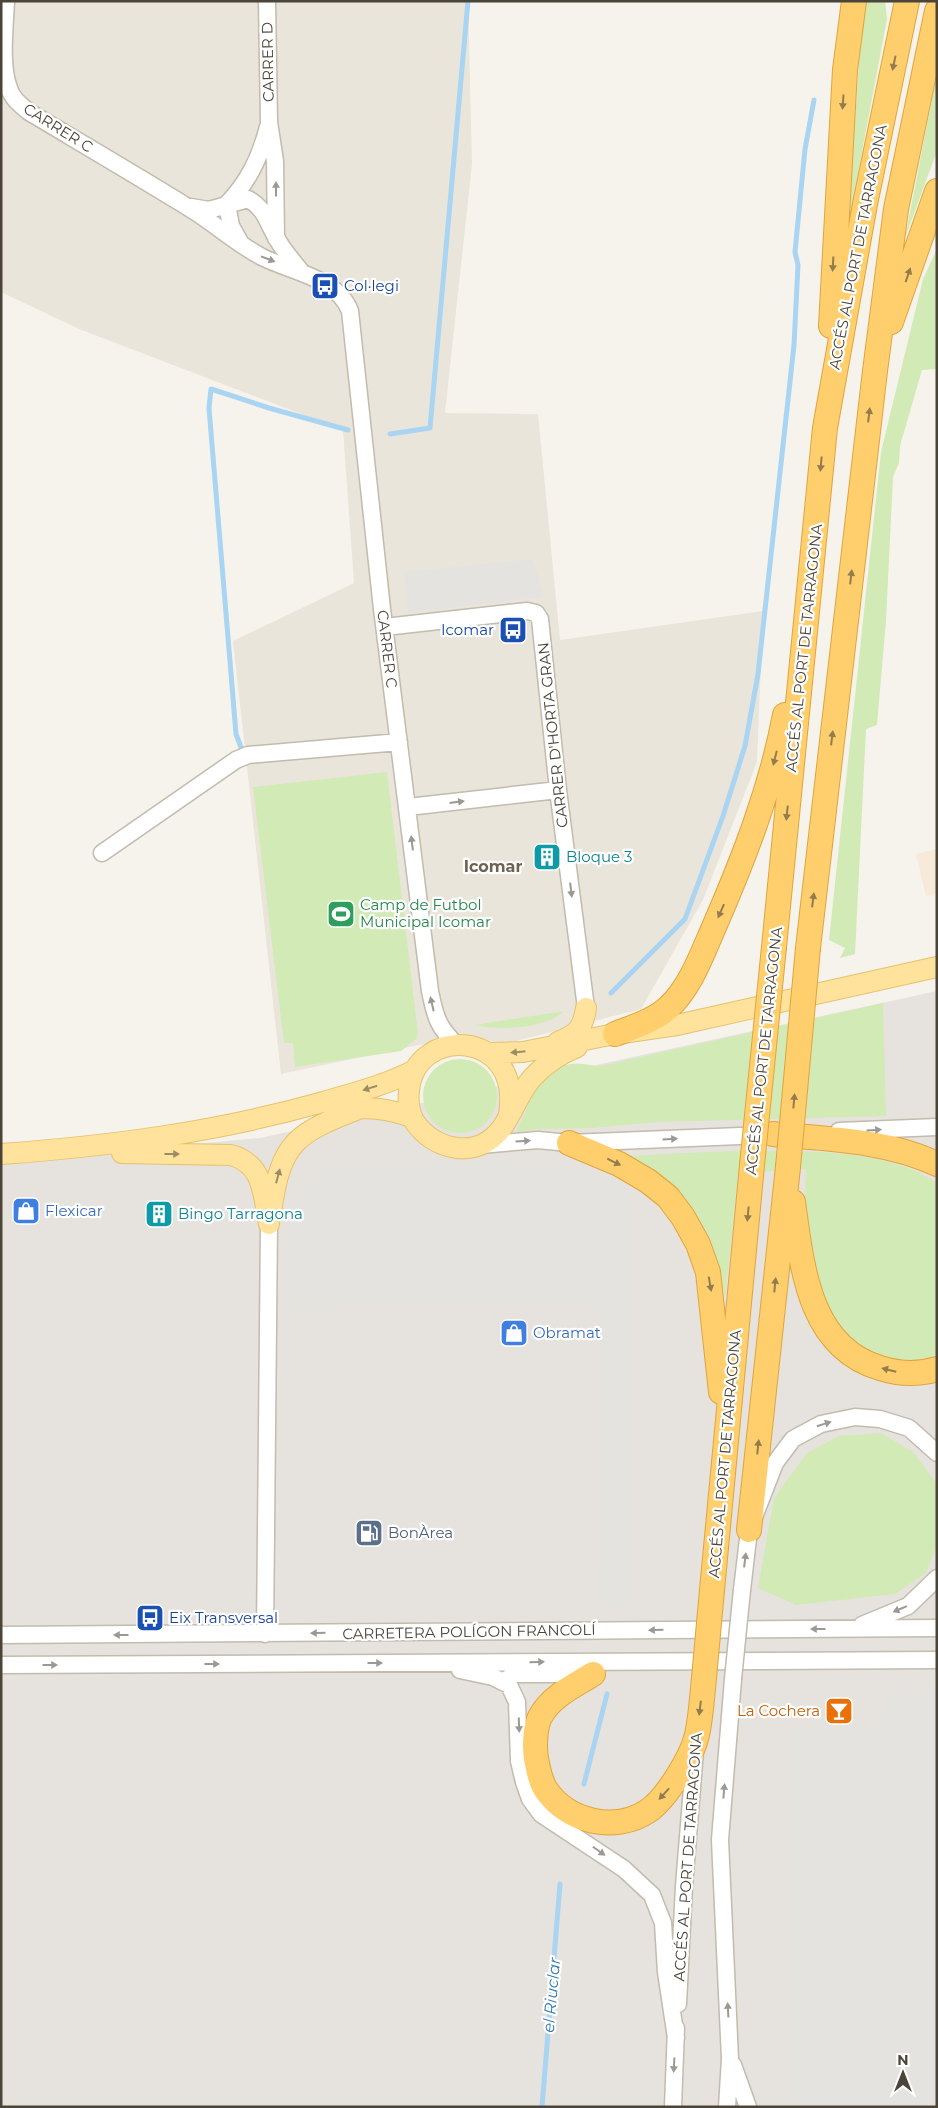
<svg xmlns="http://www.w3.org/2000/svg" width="938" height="2108" font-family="Montserrat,sans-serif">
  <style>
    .residential { fill: #eae5da }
    .commercial { fill: #f7ead8 }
    .industrial { fill: #e6e2dd }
    .green { fill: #d2eab5 }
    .parking { fill: #e5e3e0 }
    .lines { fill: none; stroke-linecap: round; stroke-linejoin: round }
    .stream { stroke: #a9d4f2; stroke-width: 5 }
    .minor-casing { stroke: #c2bbae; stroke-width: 19 }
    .major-casing { stroke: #e6c16a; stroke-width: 22 }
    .highway-casing { stroke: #e0a43c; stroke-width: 26 }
    .minor { stroke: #fff; stroke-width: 16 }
    .major { stroke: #ffe39c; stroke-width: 20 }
    .highway { stroke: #ffcf6e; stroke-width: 24 }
    .minor-bridge-casing { stroke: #c2bbae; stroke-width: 19; stroke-linecap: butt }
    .highway-bridge-casing { stroke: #e0a43c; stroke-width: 26; stroke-linecap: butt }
    .minor-bridge { stroke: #fff; stroke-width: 16 }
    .highway-bridge { stroke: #ffcf6e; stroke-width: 24 }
    .oneway { fill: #937c4e }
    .oneway2 { fill: #9c9892 }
    .oneway3 { fill: #9c8c66 }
    .labels { text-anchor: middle; stroke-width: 4.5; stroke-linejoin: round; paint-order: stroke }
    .street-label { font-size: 15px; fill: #4b4439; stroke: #fff }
    .transit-label { font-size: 15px; fill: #164399; stroke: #fff; text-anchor: start }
    .culture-label { font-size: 15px; fill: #0d838f; stroke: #fff; text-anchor: start }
    .leisure-label { font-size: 15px; fill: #27864d; stroke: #fff; text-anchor: start }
    .shop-label { font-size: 15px; fill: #366cbe; stroke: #fff; text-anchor: start }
    .service-label { font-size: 15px; fill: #4e5e75; stroke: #fff; text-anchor: start }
    .food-label { font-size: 15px; fill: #c56008; stroke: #fff; text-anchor: end }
    .neighbourhood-label { font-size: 16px; font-weight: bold; fill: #6e6250; stroke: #fff }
    .water-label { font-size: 16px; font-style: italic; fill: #2e7ab2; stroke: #fff }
  </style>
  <rect width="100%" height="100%" fill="#f6f3ec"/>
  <path class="residential" d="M1 1H468L472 164 445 413 538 414 560 640 763 611 757 762 703 900 641 1009 508 1043 457 1037 281 1074 233 641 354 583 343 430 79 329 1 292Z"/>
  <path class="commercial" d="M937 849V893L926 896 916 854Z"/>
  <path class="industrial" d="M937 991V2107H1V1162L260 1138Z"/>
  <path class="green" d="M866 1H885L887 19 848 226 859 61Z
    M937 73V151L905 238Z
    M937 249V369L922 370 900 446 899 463 893 477 886 621 877 725 866 729 855 954 840 958 845 948 829 940 881 452 923 279Z
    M387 772 418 1034 416 1039 401 1051 295 1067 293 1043H284L253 787Z
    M883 1003 886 1116 656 1122 592 1128 541 1129 516 1132C529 1107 536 1071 570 1064 579 1062 592 1066 601 1066Z
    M564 1011C546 1029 498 1031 475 1025Z
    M423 1096a37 37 0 1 1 74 0a37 37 0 1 1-74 0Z
    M730 1151C791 1151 885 1147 937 1183V1354C871 1381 822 1318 807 1261 802 1238 805 1193 806 1169L738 1173 725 1297 710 1237 686 1200 657 1172 625 1156Z
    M881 1433 913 1452 937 1484V1545L926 1573 895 1594 796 1605 758 1588 774 1498 807 1453 839 1436Z"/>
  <path class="parking" d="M533 559 544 597 408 613 404 572Z
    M461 1162 561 1165 591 1171 618 1180 630 1188 628 1610H601L602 1306 288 1308V1216L293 1198 318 1172 329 1168Z
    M893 1686 937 1687V2107H793L792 1727 860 1729 886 1710Z"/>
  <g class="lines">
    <path class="stream" d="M390 434 430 428 468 1
      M242 750 236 734 209 408 211 389 269 408 348 430
      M611 993 685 919 723 816 745 746 758 674 794 345 798 265 795 252 805 149 814 100
      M584 1784 607 1694
      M542 2107 560 1884"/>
    <defs>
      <path id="minor" d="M6 1C5 26 0 65 9 88 12 99 21 105 29 112 81 143 134 174 186 206 212 221 235 243 262 257 291 272 337 277 350 311L382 609 430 991C435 1016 438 1028 457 1045
        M267 1 269 122 275 161 276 238
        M227 204C249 181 260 157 268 127
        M227 204 231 226 240 242
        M191 207 209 210 248 199C265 208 267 222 276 237 282 249 292 260 300 270
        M385 627 527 611 536 613 540 619 558 790 586 1008
        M408 807 558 790
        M102 853 236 760 248 755 399 742
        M839 1131 937 1127
        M480 1145 538 1140 569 1143 765 1135
        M742 1590 749 1530 775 1463 793 1439 821 1424 855 1417 880 1419 909 1428 937 1453
        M862 1625 908 1606 937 1578
        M265 1634 269 1224
        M1 1635 937 1628
        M1 1665 937 1660
        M460 1670 493 1677 509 1685 517 1702 519 1761 524 1782 530 1799 541 1814 624 1869 652 1895 663 1923 666 1972 676 2038
        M504 1681 515 1674H592
        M678 2004 684 1886 695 1751
        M733 2065 748 2107
        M673 2107 676 2028
        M727 2107 730 2059 720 1840 733 1679"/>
      <path id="major" d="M558 1042C577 1034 583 1029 586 1008
        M489 1053 523 1052 615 1034 677 1025 937 967
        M349 1109C374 1107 388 1109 412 1117
        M509 1114C523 1028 414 1025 409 1091 408 1101 409 1112 414 1121 434 1151 477 1160 501 1129 513 1113 519 1092 533 1077 545 1064 560 1054 577 1047
        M122 1153 231 1155C264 1164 263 1194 269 1224
        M1 1154C111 1146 217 1132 323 1102 354 1093 386 1085 415 1070
        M271 1212C281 1140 297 1133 361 1108"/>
      <path id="highway" d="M891 322 937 191
        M831 326 845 70 854 1
        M774 947 825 428 865 204 907 1
        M808 948 875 371 896 209 937 11
        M615 1034C633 1027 654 1021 669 1007 691 986 702 954 714 927 744 858 771 789 785 715
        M773 1134C828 1139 886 1140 937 1164
        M569 1143 619 1164 648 1181 668 1197 683 1217 698 1244 708 1272 721 1392
        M793 1202C802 1265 808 1347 880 1368 899 1374 918 1375 937 1369
        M749 1530 788 1167
        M712 1590 752 1165
        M593 1674C574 1686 551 1696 540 1717 535 1727 534 1747 536 1758 538 1769 540 1781 546 1790 568 1822 615 1833 648 1811 666 1799 692 1757 697 1735 701 1717 702 1697 704 1678"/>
    </defs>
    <use href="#minor" class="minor-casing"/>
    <use href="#major" class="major-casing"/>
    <use href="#highway" class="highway-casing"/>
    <use href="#minor" class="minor"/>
    <use href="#major" class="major"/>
    <use href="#highway" class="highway"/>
    <defs>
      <path id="minor-bridge" d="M733 1679 742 1590"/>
      <path id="highway-bridge" d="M752 1165 774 947
        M788 1167 808 948
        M704 1678 712 1590"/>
    </defs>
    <use href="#minor-bridge" class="minor-bridge-casing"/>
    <use href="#highway-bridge" class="highway-bridge-casing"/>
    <use href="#minor-bridge" class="minor-bridge"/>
    <use href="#highway-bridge" class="highway-bridge"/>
  </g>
  <defs><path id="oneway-solid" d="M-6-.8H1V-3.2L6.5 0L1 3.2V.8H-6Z" transform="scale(1.25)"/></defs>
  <g class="oneway">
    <use href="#oneway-solid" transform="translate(894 63) rotate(102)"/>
    <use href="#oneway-solid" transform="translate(843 102) rotate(94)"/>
    <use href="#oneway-solid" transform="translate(833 264) rotate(93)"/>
    <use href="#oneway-solid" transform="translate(908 275) rotate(-71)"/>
    <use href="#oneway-solid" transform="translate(869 415) rotate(-83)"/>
    <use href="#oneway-solid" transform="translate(821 464) rotate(95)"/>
    <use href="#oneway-solid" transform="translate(851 577) rotate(-83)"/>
    <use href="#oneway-solid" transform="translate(832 738) rotate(-83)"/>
    <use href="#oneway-solid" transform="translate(775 758) rotate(104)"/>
    <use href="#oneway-solid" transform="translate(787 813) rotate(96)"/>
    <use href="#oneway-solid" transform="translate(813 900) rotate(-83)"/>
    <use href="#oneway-solid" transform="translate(721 911) rotate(114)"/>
    <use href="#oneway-solid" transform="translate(794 1101) rotate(-85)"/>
    <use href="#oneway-solid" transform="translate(614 1162) rotate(26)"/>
    <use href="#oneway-solid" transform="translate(748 1214) rotate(95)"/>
    <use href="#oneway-solid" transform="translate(710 1284) rotate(80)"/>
    <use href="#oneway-solid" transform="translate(775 1285) rotate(-84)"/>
    <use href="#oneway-solid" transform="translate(889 1370) rotate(-166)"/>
    <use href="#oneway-solid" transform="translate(758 1447) rotate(-84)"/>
    <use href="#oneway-solid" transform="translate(700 1708) rotate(97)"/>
    <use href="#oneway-solid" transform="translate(664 1794) rotate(132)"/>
  </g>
  <g class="oneway2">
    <use href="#oneway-solid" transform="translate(276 189) rotate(-90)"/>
    <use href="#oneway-solid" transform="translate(268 259) rotate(21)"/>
    <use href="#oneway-solid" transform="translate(457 802) rotate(-7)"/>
    <use href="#oneway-solid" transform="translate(412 843) rotate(-97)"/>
    <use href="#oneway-solid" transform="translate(571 890) rotate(83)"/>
    <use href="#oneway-solid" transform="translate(432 1004) rotate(-103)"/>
    <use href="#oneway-solid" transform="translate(874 1130) rotate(-3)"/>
    <use href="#oneway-solid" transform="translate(670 1139) rotate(-3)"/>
    <use href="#oneway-solid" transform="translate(523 1141) rotate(-3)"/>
    <use href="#oneway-solid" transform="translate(824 1424) rotate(-17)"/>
    <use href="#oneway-solid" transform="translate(745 1560) rotate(-83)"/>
    <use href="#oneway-solid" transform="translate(900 1609) rotate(157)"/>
    <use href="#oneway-solid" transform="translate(818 1629) rotate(180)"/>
    <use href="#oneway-solid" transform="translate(656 1630) rotate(179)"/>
    <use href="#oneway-solid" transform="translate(318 1633) rotate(179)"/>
    <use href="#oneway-solid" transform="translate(121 1635) rotate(180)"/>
    <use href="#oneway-solid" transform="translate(537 1662) rotate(-1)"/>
    <use href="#oneway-solid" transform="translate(375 1663)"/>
    <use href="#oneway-solid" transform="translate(212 1664)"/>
    <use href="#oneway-solid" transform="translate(50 1665)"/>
    <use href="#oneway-solid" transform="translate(519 1725) rotate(88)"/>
    <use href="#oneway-solid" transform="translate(724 1791) rotate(-85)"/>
    <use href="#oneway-solid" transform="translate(599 1851) rotate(35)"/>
    <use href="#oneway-solid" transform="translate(728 2010) rotate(-93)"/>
    <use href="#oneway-solid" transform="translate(674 2065) rotate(93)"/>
  </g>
  <g class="oneway3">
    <use href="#oneway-solid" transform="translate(518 1052) rotate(174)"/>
    <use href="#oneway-solid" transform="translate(370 1088) rotate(163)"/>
    <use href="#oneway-solid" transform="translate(172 1154)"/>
    <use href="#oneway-solid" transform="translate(278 1176) rotate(-75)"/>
  </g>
  <defs>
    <symbol id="bus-square" viewBox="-11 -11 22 22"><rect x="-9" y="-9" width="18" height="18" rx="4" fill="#1a4fb4" stroke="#fff"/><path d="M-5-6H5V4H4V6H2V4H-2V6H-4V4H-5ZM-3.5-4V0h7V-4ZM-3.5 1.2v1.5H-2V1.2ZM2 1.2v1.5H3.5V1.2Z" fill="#fff"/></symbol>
    <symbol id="building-square" viewBox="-11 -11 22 22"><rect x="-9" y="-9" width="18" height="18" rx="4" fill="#0f9aa8" stroke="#fff"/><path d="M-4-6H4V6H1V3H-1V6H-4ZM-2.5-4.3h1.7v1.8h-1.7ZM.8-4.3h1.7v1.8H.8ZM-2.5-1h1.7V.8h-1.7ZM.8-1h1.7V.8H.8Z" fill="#fff"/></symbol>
    <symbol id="stadium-square" viewBox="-11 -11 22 22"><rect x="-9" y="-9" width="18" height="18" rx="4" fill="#2e9e5b" stroke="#fff"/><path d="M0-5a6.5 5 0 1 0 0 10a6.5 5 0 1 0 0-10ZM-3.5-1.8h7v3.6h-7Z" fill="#fff"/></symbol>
    <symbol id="shop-square" viewBox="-11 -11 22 22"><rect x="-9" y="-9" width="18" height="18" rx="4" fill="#3f7fe0" stroke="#fff"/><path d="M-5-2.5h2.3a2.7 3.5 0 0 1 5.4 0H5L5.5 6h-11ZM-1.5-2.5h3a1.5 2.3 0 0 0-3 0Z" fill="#fff"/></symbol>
    <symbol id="fuel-square" viewBox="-11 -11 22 22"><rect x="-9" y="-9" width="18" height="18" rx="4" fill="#5c6f8a" stroke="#fff"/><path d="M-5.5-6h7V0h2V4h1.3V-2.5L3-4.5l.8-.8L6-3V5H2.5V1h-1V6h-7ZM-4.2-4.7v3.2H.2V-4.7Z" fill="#fff"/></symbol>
    <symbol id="bar-square" viewBox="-11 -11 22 22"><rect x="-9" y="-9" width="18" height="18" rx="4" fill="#e8710a" stroke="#fff"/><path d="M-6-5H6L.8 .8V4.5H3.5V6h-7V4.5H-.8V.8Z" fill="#fff"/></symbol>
  </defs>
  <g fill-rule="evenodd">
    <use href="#bus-square" x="309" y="270" width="32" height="32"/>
    <use href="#bus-square" x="497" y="614" width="32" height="32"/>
    <use href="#building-square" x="531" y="841" width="32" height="32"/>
    <use href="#stadium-square" x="325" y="898" width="32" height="32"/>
    <use href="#shop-square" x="10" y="1195" width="32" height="32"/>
    <use href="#building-square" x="143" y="1198" width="32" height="32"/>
    <use href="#shop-square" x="498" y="1317" width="32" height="32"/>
    <use href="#fuel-square" x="353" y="1517" width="32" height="32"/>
    <use href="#bus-square" x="134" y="1602" width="32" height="32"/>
    <use href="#bar-square" x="823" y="1695" width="32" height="32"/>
  </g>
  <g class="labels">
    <g class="street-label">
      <text transform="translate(268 62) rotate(-91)" y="5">CARRER D</text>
      <text transform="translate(58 128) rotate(32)" y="5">CARRER C</text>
      <text transform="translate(858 247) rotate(-79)" y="5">ACCÉS AL PORT DE TARRAGONA</text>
      <text transform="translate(804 648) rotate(-84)" y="5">ACCÉS AL PORT DE TARRAGONA</text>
      <text transform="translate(387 649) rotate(83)" y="5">CARRER C</text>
      <text transform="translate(553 735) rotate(-96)" y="5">CARRER D'HORTA GRAN</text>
      <text transform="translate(764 1051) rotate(-84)" y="5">ACCÉS AL PORT DE TARRAGONA</text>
      <text transform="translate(725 1454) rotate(-85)" y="5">ACCÉS AL PORT DE TARRAGONA</text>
      <text transform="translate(469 1632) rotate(-1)" y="5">CARRETERA POLÍGON FRANCOLÍ</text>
      <text transform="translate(688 1857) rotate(-86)" y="5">ACCÉS AL PORT DE TARRAGONA</text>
    </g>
    <g class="transit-label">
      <text x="344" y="291">Col·legi</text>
      <text x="494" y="635" text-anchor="end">Icomar</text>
      <text x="169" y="1623">Eix Transversal</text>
    </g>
    <g class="culture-label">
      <text x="566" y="862">Bloque 3</text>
      <text x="178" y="1219">Bingo Tarragona</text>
    </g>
    <g class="leisure-label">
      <text x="360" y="910">Camp de Futbol<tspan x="360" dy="17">Municipal Icomar</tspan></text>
    </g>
    <g class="shop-label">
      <text x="45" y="1216">Flexicar</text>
      <text x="533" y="1338">Obramat</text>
    </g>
    <g class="service-label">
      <text x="388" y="1538">BonÀrea</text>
    </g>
    <g class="food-label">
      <text x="820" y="1716">La Cochera</text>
    </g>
    <g class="neighbourhood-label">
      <text x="493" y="872">Icomar</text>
    </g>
    <g class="water-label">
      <text transform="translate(551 1995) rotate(-85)" y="6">el Riuclar</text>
    </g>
  </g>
  <rect width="938" height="2108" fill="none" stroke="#4b4439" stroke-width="5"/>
  <g transform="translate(903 2073)" stroke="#ffffff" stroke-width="4" paint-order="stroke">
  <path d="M0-4L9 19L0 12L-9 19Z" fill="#4b4439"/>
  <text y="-8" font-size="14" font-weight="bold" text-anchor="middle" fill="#4b4439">N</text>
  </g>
</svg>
